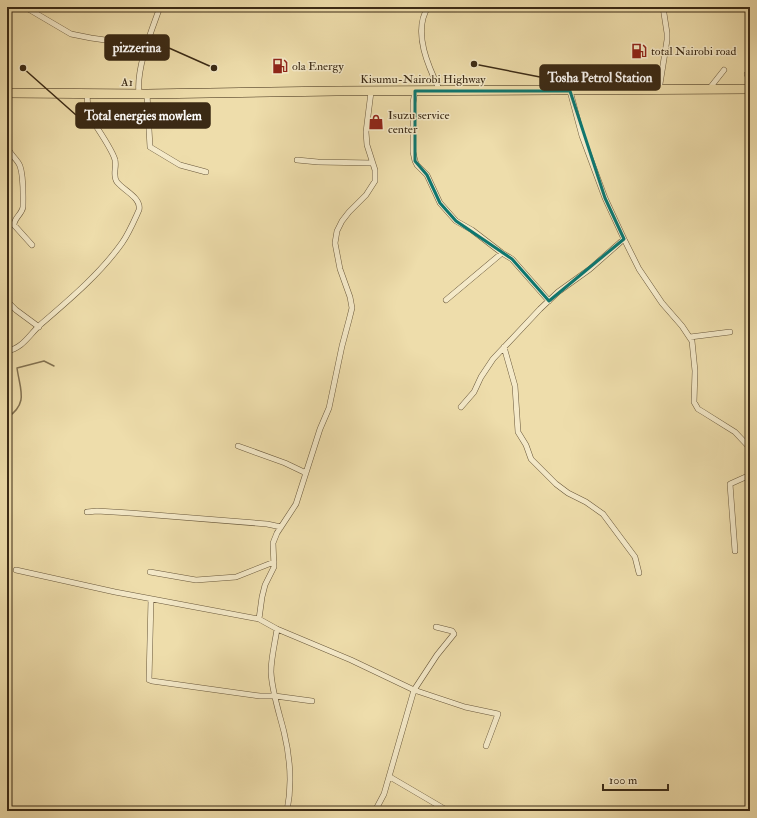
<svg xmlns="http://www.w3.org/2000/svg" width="757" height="818" font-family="'IM FELL Double Pica',serif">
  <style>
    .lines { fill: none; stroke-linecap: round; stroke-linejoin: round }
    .stream { stroke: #827150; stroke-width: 1.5 }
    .street-casing { stroke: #68573a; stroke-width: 6 }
    .highway-casing { stroke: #3b2a15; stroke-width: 10 }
    .street { stroke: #f4e9c8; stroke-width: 5 }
    .highway { stroke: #eeddab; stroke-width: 9 }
    .marked { fill: none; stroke: #0f766e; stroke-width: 3; stroke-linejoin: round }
    .labels { text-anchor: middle; stroke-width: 3; stroke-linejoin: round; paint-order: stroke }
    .poi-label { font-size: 12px; fill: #3b2a15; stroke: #f4e9c8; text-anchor: start }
    .street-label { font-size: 12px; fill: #3b2a15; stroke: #f4e9c8 }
    .leader { fill: none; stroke: #3b2a15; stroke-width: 1.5 }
    .callout-dot { fill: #3b2a15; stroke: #f4e9c8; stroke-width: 1.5 }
    .callout { fill: #3b2a15; stroke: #3b2a15; stroke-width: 1.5 }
    .callout-label { font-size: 13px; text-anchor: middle; font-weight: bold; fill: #fff }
  </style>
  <rect width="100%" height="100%" fill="#eeddab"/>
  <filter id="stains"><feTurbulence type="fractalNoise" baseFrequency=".005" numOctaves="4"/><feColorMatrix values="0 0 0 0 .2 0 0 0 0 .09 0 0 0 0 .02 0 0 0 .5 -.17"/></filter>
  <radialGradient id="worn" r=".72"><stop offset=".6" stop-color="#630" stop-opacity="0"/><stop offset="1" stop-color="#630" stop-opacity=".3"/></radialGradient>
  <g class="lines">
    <path class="stream" d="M7 418C29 403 20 390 17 368L44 361 54 366"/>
    <defs>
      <path id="street" d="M25 7 71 34 91 38 148 46
        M428 7C412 32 429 68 440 91
        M747 74 750 82
        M709 89 724 70
        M659 90 667 40V33L663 7
        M415 91 413 103V152L415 161 417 165 427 175 440 203 456 221 472 230 502 253 512 259 549 301
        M570 91 582 136 605 198 624 239 639 269 662 303 682 326 692 341 695 371 694 402 698 409 703 412 735 432 750 448
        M139 94C136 68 151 32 160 7
        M147 94 150 147 180 165 206 172
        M7 145C9 155 17 158 20 166 24 177 23 196 23 207 22 214 14 218 14 225L32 245
        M297 160 318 162 372 163
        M446 300 502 253
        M7 301 16 310 39 327
        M690 337 730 332
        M504 347 515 386 518 432 526 445 531 459 556 484 568 493 586 502 603 514 635 557 639 573
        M7 351C23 348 29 335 40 325 69 300 100 274 122 243 129 233 134 221 139 210 142 198 123 190 117 182 112 175 117 167 115 160 113 151 96 126 90 117L88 111 87 94
        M461 407 474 392 481 377 493 359 540 309 558 292 590 269 624 239
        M238 446 285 463 306 473
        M87 512 97 511 130 513 267 524 281 527
        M735 551 730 484 750 475
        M16 570 115 592 259 619 277 629 351 660 414 690 465 707 498 714 486 746
        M150 572 196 580 236 577 274 562
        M151 599 149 680 152 681 260 696H275L312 701
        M259 619 262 597 265 585 274 567 273 543 277 533 296 504 320 429 329 408 342 346 349 320 352 308 350 297 340 269 335 243 337 231 342 221 349 212 366 195 375 181V170L367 145 366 132 371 92
        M277 629C275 643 271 658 271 672 272 692 279 712 284 732 290 757 292 786 287 811
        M390 777 448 811
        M375 811 384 794 414 690 437 655 454 634 452 631 436 627"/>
      <path id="highway" d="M7 93 147 94 336 91 750 89"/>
    </defs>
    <use href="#street" class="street-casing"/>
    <use href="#highway" class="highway-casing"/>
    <use href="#street" class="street"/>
    <use href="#highway" class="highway"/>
  </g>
  <path class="marked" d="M415 91H570L605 198 624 239 549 301 512 259 456 221 440 203 427 175 415 161Z"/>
  <defs>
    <symbol id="fuel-bare" viewBox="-9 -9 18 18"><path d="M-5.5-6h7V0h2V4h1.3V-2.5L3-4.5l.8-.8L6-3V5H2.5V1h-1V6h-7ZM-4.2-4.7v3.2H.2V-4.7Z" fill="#8f2418" stroke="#f4e9c8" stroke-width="2.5" paint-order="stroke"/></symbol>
    <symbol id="shop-bare" viewBox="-9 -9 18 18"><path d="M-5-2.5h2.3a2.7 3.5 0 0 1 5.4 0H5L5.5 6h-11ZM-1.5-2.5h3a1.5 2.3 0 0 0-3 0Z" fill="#8f2418" stroke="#f4e9c8" stroke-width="2.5" paint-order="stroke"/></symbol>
  </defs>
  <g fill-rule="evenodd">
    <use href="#fuel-bare" x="628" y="40" width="22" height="22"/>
    <use href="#fuel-bare" x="269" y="55" width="22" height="22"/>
    <use href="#shop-bare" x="365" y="111" width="22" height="22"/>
  </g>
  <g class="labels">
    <g class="poi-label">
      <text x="651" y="55">total Nairobi road</text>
      <text x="292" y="70">ola Energy</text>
      <text x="388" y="119">Isuzu service<tspan x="388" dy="14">center</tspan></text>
    </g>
    <g class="street-label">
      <text x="423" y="83">Kisumu-Nairobi Highway</text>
      <text x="127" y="86">A1</text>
    </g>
  </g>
  <path class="leader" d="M214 68L169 48M474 64L540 77M23 68L76 115"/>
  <g class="callout-dot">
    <circle cx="214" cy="68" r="4"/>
    <circle cx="474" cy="64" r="4"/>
    <circle cx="23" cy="68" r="4"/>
  </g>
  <g class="callout">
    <rect x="105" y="35" width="64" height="25" rx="4"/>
    <rect x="540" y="65" width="120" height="25" rx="4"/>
    <rect x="76" y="103" width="134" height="25" rx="4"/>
  </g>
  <g class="callout-label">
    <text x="137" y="52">pizzerina</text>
    <text x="600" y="82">Tosha Petrol Station</text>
    <text x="143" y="120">Total energies mowlem</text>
  </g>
  <rect width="757" height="818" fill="none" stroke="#eeddab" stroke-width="24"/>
  <rect x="8" y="8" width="741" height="802" fill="none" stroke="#3b2a15" stroke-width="2"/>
  <rect x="12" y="12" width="733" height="794" fill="none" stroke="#3b2a15"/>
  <path d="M603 784v6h65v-6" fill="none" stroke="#3b2a15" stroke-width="2"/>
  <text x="609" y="784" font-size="12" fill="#3b2a15" stroke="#f4e9c8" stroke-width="3" paint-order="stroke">100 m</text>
  <rect width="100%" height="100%" filter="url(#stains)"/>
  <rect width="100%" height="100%" fill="url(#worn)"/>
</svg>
